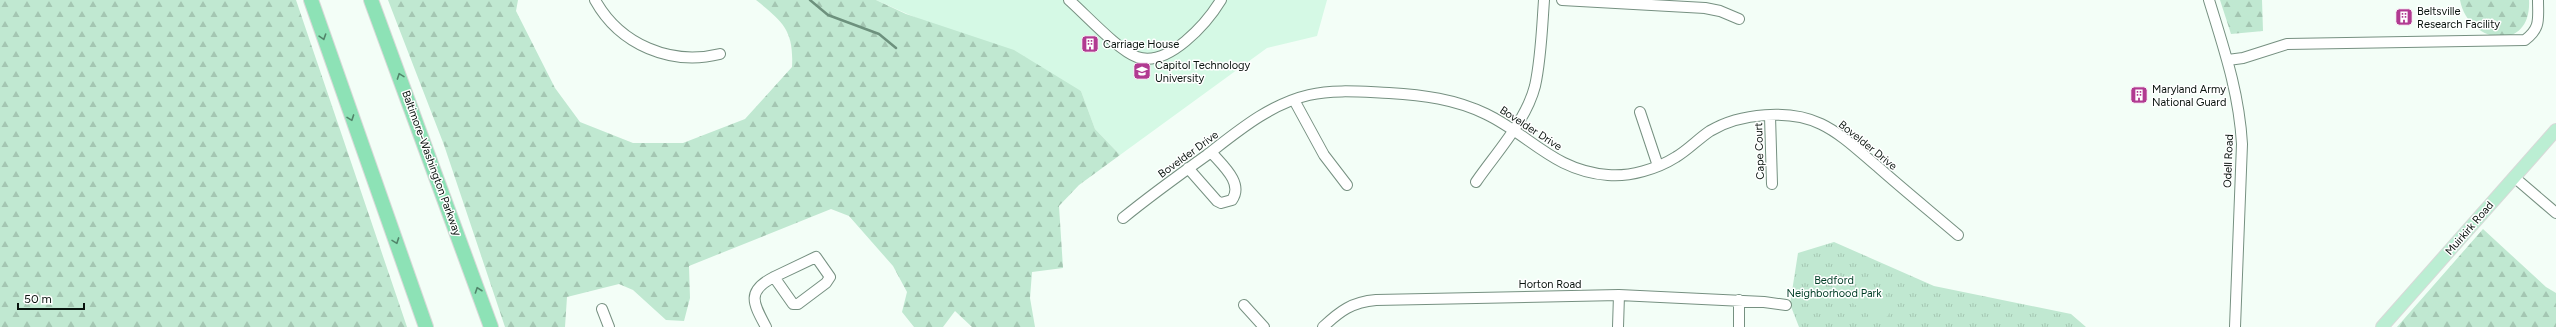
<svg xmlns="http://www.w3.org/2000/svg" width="2556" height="327" font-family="Figtree,sans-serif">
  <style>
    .built { fill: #d5f9e5 }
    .forest { fill: url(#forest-firs) }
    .park { fill: url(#park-tufts) }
    .pitch { fill: #c0e8d1 }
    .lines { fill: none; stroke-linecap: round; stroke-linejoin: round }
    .stream { stroke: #6d917d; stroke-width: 2.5 }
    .minor-casing { stroke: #769081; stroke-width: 12 }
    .major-casing { stroke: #d8d9d8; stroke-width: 14 }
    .highway-casing { stroke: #d8d9d8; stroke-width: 16 }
    .minor { stroke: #fff; stroke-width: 10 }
    .major { stroke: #bbeed3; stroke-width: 12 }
    .highway { stroke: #8de2b6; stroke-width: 14 }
    .oneway { stroke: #52856a }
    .labels { text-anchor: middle; stroke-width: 3; stroke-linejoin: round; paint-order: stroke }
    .poi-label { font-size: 11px; fill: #09130e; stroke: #fff; text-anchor: start }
    .street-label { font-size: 11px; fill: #09130e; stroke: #fff }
    .park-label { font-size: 11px; fill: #003e26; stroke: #fff }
  </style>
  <defs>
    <pattern id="forest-firs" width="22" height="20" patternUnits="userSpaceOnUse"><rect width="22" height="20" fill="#c0e8d1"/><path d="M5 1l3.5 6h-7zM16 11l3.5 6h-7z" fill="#a4c6b2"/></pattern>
    <pattern id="park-tufts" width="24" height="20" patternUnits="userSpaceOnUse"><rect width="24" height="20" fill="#c0e8d1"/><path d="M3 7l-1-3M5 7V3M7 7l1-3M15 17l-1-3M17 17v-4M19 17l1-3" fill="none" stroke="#a4c6b2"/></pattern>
  </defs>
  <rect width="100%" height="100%" fill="#f3fef7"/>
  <path class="built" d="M876 0H1327L1317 36 1267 48 1120 155 1095 129 1081 91Z"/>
  <path class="forest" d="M0 0H296L407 327H0Z
    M388 0H518L516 11 555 88 580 122 633 143H683L745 119 792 67C794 30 783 22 756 0H876L906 14 1014 50 1081 91 1095 129 1120 155 1079 185 1059 206 1063 268 1032 272 1030 298 1035 327H972L955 311 943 327H914L902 312 907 292 893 266 849 216 831 209 689 266 690 298 684 321 666 320 633 290 619 284 567 297 565 327H505L444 145Z
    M2220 0H2262L2263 31 2231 34Z
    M2460 0H2529C2532 54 2468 44 2460 0Z
    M2483 229 2546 287 2556 293V327H2397Z"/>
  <path class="park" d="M1834 242 1934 286 2071 314 2086 327H1799L1790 304 1798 253Z"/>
  <path class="pitch" d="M1861 280 1896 305 1881 324 1847 299Z"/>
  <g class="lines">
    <path class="stream" d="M810 0 828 15 879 34 896 48"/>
    <defs>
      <path id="minor" d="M595 0C620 45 671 66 720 54
        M1069 0C1085 14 1119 51 1137 57 1168 68 1207 23 1221 0
        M1562 0 1705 8 1720 11 1739 19
        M2209 0C2224 49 2239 92 2242 144L2235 327
        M2228 60 2243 58 2287 44 2525 40C2541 28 2538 19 2538 0
        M1294 100 1324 155 1347 185
        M1640 112 1658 166
        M1770 116 1772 184
        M1188 168 1217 201 1221 203 1232 200C1244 183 1222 165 1211 152
        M2514 177 2556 213
        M1476 182C1496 153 1526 121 1535 86 1541 59 1542 28 1544 0
        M1123 218C1150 196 1179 175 1207 155 1238 131 1270 104 1309 95 1335 89 1363 92 1389 93 1423 95 1455 99 1486 114 1530 135 1554 171 1608 175 1630 177 1657 169 1676 157 1688 150 1698 139 1710 131 1740 113 1790 109 1821 124 1842 134 1860 152 1878 167 1904 190 1931 212 1958 235
        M1244 305 1264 327
        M602 309 609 327
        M766 327C753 303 746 291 774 277L816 257 830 277 826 283 798 304H793L774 277
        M1323 327C1340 311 1352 302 1376 300L1619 295 1764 302 1786 305
        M1618 327 1619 295
        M1739 327V300"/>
      <path id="major" d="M2382 327 2556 130"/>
      <path id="highway" d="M311 0 426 327
        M371 0 491 327"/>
    </defs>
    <use href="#minor" class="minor-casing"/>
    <use href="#major" class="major-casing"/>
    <use href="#highway" class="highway-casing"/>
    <use href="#minor" class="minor"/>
    <use href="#major" class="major"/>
    <use href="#highway" class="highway"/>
  </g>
  <defs><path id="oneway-chevron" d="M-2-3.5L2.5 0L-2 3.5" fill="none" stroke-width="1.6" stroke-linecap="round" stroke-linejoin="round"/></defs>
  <g class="oneway">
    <use href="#oneway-chevron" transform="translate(323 37) rotate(72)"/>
    <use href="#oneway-chevron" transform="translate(400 76) rotate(-110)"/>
    <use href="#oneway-chevron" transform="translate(351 118) rotate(70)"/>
    <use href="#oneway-chevron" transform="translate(396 241) rotate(70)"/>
    <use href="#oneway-chevron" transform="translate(478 290) rotate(-109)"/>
  </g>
  <defs>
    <symbol id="building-square" viewBox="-11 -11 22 22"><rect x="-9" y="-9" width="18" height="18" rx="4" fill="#b13a91" stroke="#fff"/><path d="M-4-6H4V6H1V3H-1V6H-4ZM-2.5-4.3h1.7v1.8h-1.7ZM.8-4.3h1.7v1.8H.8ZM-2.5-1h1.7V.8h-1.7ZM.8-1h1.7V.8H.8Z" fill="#fff"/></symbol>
    <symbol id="university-square" viewBox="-11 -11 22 22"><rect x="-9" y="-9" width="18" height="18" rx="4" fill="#b13a91" stroke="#fff"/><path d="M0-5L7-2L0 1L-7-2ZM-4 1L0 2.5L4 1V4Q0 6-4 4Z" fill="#fff"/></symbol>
  </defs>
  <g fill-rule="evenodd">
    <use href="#building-square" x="2394" y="7" width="20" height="20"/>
    <use href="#building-square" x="1080" y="34" width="20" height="20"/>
    <use href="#university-square" x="1132" y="61" width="20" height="20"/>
    <use href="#building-square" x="2129" y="85" width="20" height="20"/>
  </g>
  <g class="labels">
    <g class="poi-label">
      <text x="2417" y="15">Beltsville<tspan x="2417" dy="13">Research Facility</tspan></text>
      <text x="1103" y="48">Carriage House</text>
      <text x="1155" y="69">Capitol Technology<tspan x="1155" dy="13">University</tspan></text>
      <text x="2152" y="93">Maryland Army<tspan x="2152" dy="13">National Guard</tspan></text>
    </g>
    <g class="street-label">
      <text transform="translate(1531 128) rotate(33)" y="4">Bovelder Drive</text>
      <text transform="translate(1868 145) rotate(39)" y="4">Bovelder Drive</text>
      <text transform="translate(1759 151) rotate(-92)" y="4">Cape Court</text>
      <text transform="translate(1188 154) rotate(-36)" y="4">Bovelder Drive</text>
      <text transform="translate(2228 161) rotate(-88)" y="4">Odell Road</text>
      <text transform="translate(432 163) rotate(70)" y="4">Baltimore-Washington Parkway</text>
      <text transform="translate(2469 228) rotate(-49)" y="4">Muirkirk Road</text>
      <text x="1550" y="288">Horton Road</text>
    </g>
    <g class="park-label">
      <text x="1834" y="284">Bedford<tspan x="1834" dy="13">Neighborhood Park</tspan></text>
    </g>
  </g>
  <path d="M18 303v6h66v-6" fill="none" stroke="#09130e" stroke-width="2"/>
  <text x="24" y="303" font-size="12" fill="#09130e" stroke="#ffffff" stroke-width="3" paint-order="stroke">50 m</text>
</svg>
